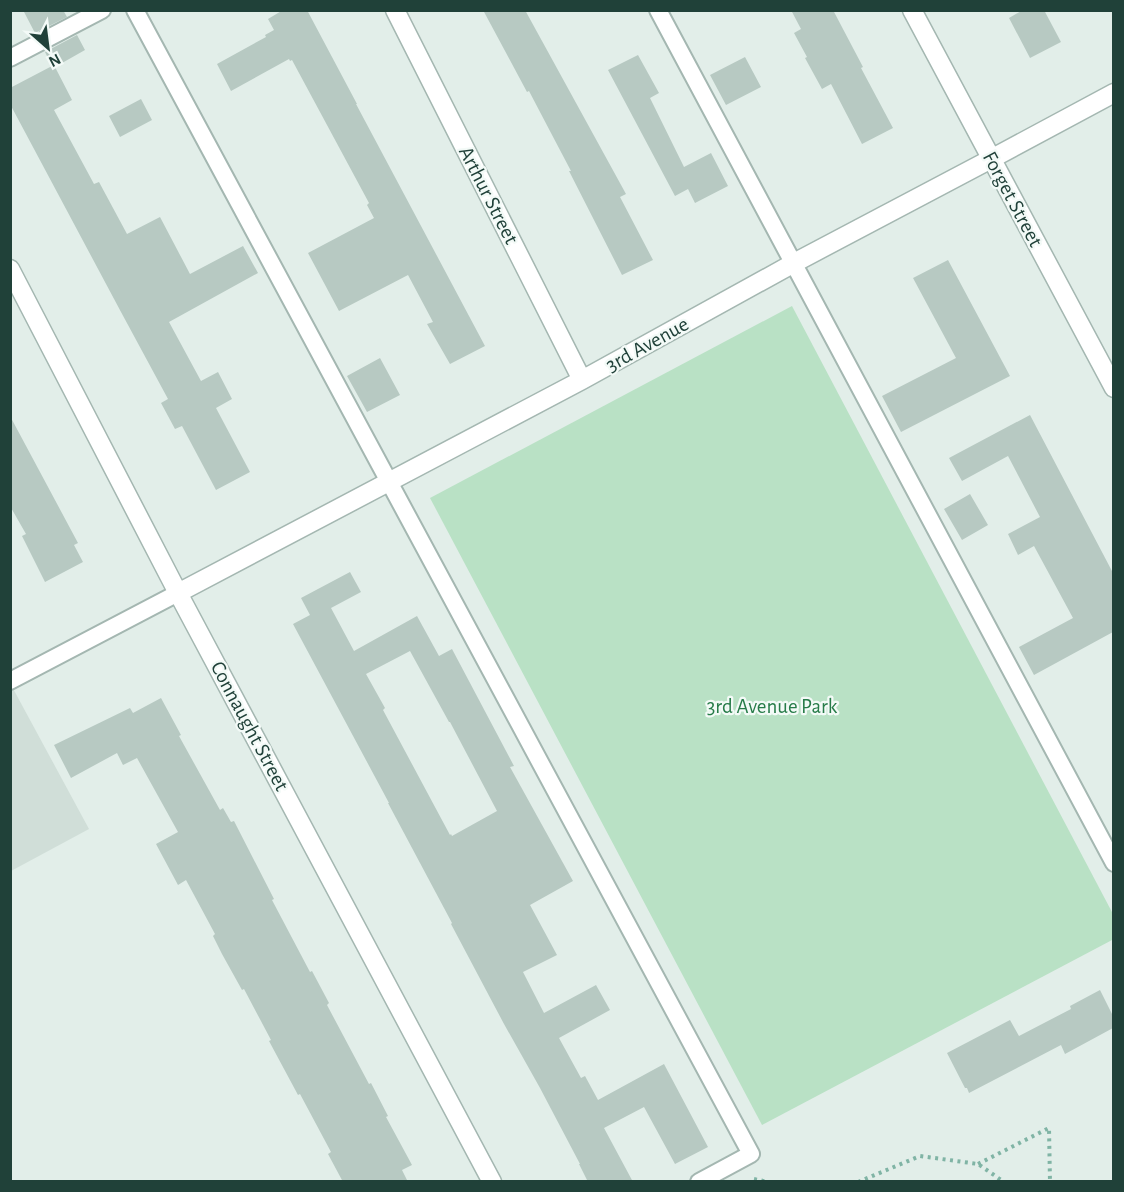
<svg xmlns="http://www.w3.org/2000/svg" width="1124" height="1192" font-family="'Alegreya Sans',sans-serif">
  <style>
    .built { fill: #d0ded8 }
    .green { fill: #b9e1c5 }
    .building { fill: #b7c9c2; fill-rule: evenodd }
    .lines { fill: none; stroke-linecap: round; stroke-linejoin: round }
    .service-casing { stroke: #a4b7b1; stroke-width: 20 }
    .minor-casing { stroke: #a4b7b1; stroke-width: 21 }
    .path { stroke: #80b4a5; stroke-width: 4; stroke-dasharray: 3 4.5; stroke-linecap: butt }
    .service { stroke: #fff; stroke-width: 16 }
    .minor { stroke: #fff; stroke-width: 18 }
    .labels { text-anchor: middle; stroke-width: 4.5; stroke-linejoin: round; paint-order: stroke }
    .street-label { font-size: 21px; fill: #204139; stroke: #f3faf7 }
    .park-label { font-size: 21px; fill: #277c49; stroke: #f3faf7 }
  </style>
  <rect width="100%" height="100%" fill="#e2eee9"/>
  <path class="built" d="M10 683 89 829 11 871H10Z"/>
  <path class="green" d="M792 306 1113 914 1114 939 762 1125 430 498Z"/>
  <path class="building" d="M23 10H63L67 17 35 33Z
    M283 10H307L357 104H356L485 346 450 364 427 324 433 322 408 275 339 311 308 253 374 218 367 205 369 203 292 60 290 61 289 59 231 91 217 64 266 37 265 35 274 30 268 19Z
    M483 10H525L626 194 620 197 653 260 622 275 569 171H571L551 133 529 91 527 92Z
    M791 10H833L863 67 861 68 893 128 862 144 831 84 822 89 805 58 807 57 794 33 801 29Z
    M1023 10H1044L1061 42 1030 58 1009 18Z
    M77 35 85 50 55 67 72 100 54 110 94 184 99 182 127 234 160 217 190 274 243 246 258 273 169 322 201 381 218 372 232 399 216 408 250 472 216 490 182 426 175 429 161 403 168 399 121 312 10 104V88L52 66 45 52Z
    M638 55 659 93 650 98 684 167 711 153 728 186 695 203 688 189 675 196 608 70Z
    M745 57 761 87 726 105 710 75Z
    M141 99 152 120 120 137 109 116Z
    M948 260 1010 376 901 432 882 396 956 358 913 278Z
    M380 358 400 395 367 412 347 376Z
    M1030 415 1113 573V632L1034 675 1019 647 1073 618 1034 546 1018 555 1008 534 1040 517 1008 456 962 481 949 458Z
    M10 416 78 543 74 545 83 562 45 582 22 536 26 534 10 506Z
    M970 494 988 525 962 540 944 509Z
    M350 572 361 592 331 608 354 651 417 616 439 656 452 649 514 766 510 767 573 881 530 905 557 955 523 972 544 1013 596 985 610 1010 559 1038 581 1078 585 1076 598 1100 664 1064 708 1147 675 1164 644 1107 604 1128 633 1182H588L579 1164H580L540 1088 504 1024 451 924 452 923 388 803H389L293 624 310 615 301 598ZM410 651 449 722H450L497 811 452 836 451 834 450 835 383 710 385 708 366 674Z
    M161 698 181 735 179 736 220 810 223 808 231 822 234 821 274 899 272 900 310 972 312 971 329 1003 327 1005 369 1084 371 1083 388 1116 386 1117 412 1165 402 1170 408 1182H343L328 1154 331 1152 300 1094 298 1095 269 1041 271 1040 244 989 242 990 222 954 213 936 215 934 186 880 178 885 156 844 178 832 137 758 123 765 117 753 71 778 54 745 130 708 133 713Z
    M1100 990 1113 1016V1028L1065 1054 1061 1045 969 1093 967 1088H965L947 1053 1010 1020 1019 1036 1071 1009 1070 1006Z"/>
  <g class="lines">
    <defs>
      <path id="service" d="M135 10 751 1154 699 1182
        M658 10 1114 863
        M10 58 102 10
        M10 681 178 593"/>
      <path id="minor" d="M395 10 582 380
        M912 10 1114 388
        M10 269 178 593 492 1182
        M178 593 582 380 794 263 991 159 1114 93"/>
    </defs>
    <use href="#service" class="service-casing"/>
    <use href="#minor" class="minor-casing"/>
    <path class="path" d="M978 1164 1049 1128 1050 1182
      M754 1179 768 1182
      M858 1182 920 1156 978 1164 1004 1182"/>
    <use href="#service" class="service"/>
    <use href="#minor" class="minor"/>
  </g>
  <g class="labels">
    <g class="street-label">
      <text transform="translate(489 195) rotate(63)" y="7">Arthur Street</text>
      <text transform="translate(1013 199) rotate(62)" y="7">Forget Street</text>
      <text transform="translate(647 344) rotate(-29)" y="7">3rd Avenue</text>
      <text transform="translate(250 726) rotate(62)" y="7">Connaught Street</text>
    </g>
    <g class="park-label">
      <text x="772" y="713">3rd Avenue Park</text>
    </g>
  </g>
  <rect width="1124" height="1192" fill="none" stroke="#204139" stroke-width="24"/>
  <g transform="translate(48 48) rotate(152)" stroke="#f3faf7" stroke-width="4.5" paint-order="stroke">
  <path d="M0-4.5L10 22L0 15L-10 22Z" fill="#204139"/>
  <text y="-9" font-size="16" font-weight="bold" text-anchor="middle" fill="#204139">N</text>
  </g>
</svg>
